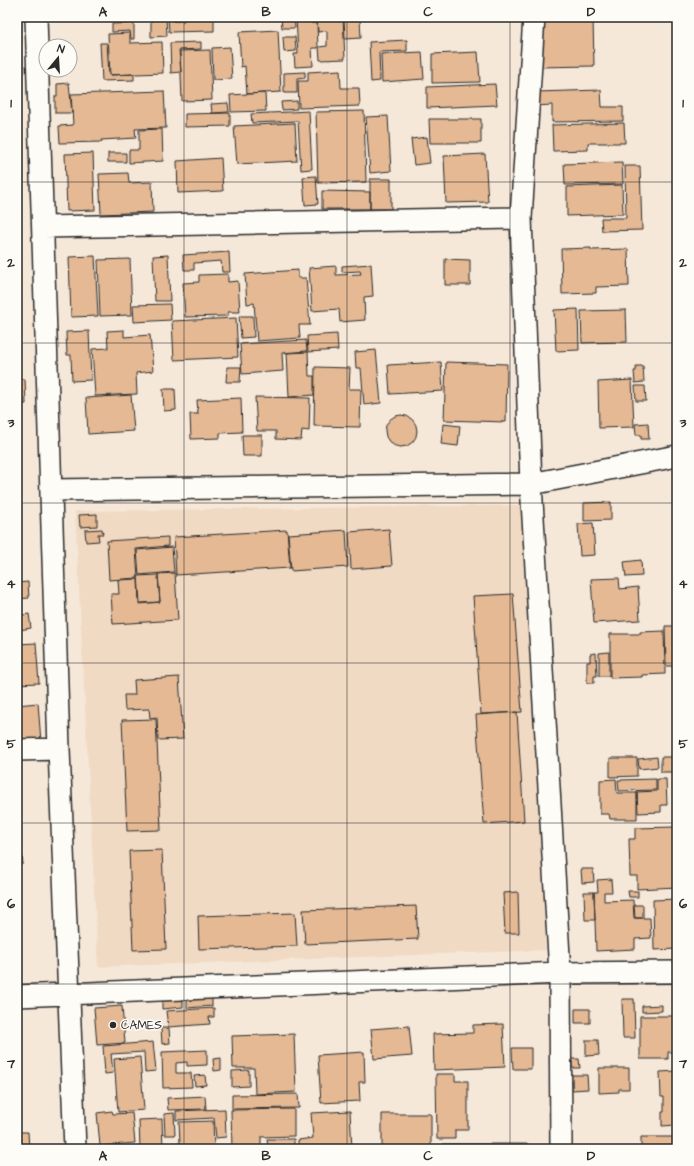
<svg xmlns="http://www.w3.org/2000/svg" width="694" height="1166" font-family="'Architects Daughter',sans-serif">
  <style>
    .built { fill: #f1dac4 }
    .building { fill: #e4b994; stroke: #2b2b2b }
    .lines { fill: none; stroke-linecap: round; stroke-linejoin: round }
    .minor-casing { stroke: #2b2b2b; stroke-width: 24 }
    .minor { stroke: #fdfcf7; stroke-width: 21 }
    .grid { fill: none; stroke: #2b2b2b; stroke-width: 1; stroke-opacity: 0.55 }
    .poi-dot { fill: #2b2b2b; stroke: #fdfcf7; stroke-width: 1.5 }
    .labels { text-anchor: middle; stroke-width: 3; stroke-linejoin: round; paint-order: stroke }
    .poi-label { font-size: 12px; fill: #2b2b2b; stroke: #fdfcf7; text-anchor: start }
    .neatline { fill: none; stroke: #2b2b2b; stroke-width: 1.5 }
    .grid-label { font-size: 13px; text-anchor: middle; font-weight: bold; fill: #2b2b2b }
  </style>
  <rect width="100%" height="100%" fill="#f6e8d9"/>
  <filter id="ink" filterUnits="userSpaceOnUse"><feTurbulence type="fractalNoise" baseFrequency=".025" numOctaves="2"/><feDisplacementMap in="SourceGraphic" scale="8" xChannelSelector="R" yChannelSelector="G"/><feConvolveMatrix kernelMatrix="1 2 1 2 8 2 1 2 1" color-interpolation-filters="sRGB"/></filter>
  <g filter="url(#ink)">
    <path class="built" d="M526 505 546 950 98 967 75 511Z"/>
    <path class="building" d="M151 17H166L167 36 151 37Z
      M168 17H173V21H184V17H214V31L169 32Z
      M281 17H294L295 28H282Z
      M296 17H311V23H317L318 48H312L313 66 295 67 294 54H298Z
      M317 17H343L345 59 320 60 319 47 327 46V31L318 32Z
      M537 17H593L594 66 538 67Z
      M344 19H360L361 38 345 39Z
      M134 23V39H131L130 31 112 32V24Z
      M278 30 281 92 247 94 245 66 241 67 239 32Z
      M130 33V43L162 42 163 73 110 75 108 34Z
      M283 37H295L296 51 284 52Z
      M407 40V51L379 52 380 81 371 82 369 42Z
      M201 42V49L179 50 181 72 171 73 170 43Z
      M100 43H107L109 75 134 74V80L102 81Z
      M230 47 232 79 213 80 212 48Z
      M210 50 212 100 182 101 180 51Z
      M422 52 424 79 382 82 381 54Z
      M478 52 480 82 432 83V54Z
      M340 70 341 88H359L360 106 299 108 298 81H308V72Z
      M305 72V78L297 79V93H284V73Z
      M69 83 72 113H55V96H57V84Z
      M495 84 497 105 427 108V87Z
      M601 90 602 107H623V121L552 122V105L536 106V92Z
      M164 91 166 128 135 129 136 138 101 140 102 142 60 143 59 126 73 125 71 94Z
      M265 93 266 111 231 112 230 95Z
      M297 101V109L282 110 281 102Z
      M228 103 229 112 212 113 211 104Z
      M309 111 312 169 301 170 298 121 252 123 251 114Z
      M364 111 366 182 318 183 316 112Z
      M230 113V126L185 127V114Z
      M388 116 391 171 370 173 366 117Z
      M429 119H481V143H430Z
      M295 123 297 161 237 164 234 126Z
      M624 123 625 143H588V150L553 151 552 125Z
      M162 129 163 161 129 163V150H139V130Z
      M427 137 430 163 414 165 411 139Z
      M93 153 95 210 67 211 65 154Z
      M108 153H126V162H108Z
      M485 154 488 202 446 203 444 156Z
      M221 158 223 191 178 193 177 161Z
      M622 162 623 184 565 185 564 164Z
      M625 166H640L642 230 602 231 601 218H626Z
      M128 173 129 183 152 182 153 212 101 214 99 174Z
      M316 176 318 204 305 205 303 177Z
      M370 179H391V209H370Z
      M622 185 623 214 567 216V187Z
      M322 191 370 192V209H322Z
      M591 248V250L628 249 629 286 596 287V293L562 294 561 249Z
      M229 252 230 272H222L221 261 194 263V270H184L183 255Z
      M168 255 170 301H155L153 256Z
      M95 256 98 316 71 317 69 257Z
      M130 259 132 315 100 316 98 260Z
      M445 259 470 260V285H445Z
      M371 264 373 296 364 297 365 320 340 322 339 309 312 311 309 268 336 266V275L361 274 360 271 342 272V266Z
      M298 270V278H306L310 325H299L300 338 257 341 254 303 247 304 245 274Z
      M228 274V282L238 281 240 312H228V316L185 317 183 283 199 282V275Z
      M170 304 171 320 134 322 133 305Z
      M578 309 579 350 556 351 554 310Z
      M626 310 627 342 582 343 581 311Z
      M239 316H253L254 337 241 338Z
      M236 318 238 357 174 360 172 321Z
      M124 330V337L150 335 153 371 136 373 137 394 95 396 92 349 108 348 107 331Z
      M89 331 91 380 72 381 71 355H67L66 332Z
      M337 334 338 350 308 352 307 336Z
      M306 340 307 351 282 353 283 371 242 374 240 344Z
      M376 350 381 403 364 405 361 368H356L355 352Z
      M308 352 309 376H314V395L289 397 287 353Z
      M441 362 443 391 390 394 388 365Z
      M446 362 507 364 506 422 444 420Z
      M636 366H643L644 382 635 383 634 371H636Z
      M227 367H241L240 382H226Z
      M315 367 350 368 349 389H361L360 427 314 426Z
      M17 379H25L26 404 17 405Z
      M632 380 634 427 599 428 598 382Z
      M635 386H645L646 401H636Z
      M163 389H175L176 410 164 411Z
      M131 395 134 431 88 434 86 398Z
      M255 397 310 398 309 431 302 430 301 440 276 439V431H257Z
      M241 398 242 432 220 433V438L191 439 190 414H198L197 400Z
      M385 431a16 16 0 1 1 32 0a16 16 0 1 1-32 0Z
      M648 423 649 439H641V435H636L635 424Z
      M443 424 460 426 458 446 441 444Z
      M242 435H262V456H243Z
      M611 502V520L584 521V503Z
      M97 514V526L80 527 79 515Z
      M593 523 595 555 580 556 578 524Z
      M102 529 103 534H98L99 541 86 542 85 530Z
      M389 529 392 566 351 569 349 532Z
      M287 530 290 568 176 575 174 537Z
      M346 530 348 567 291 571 288 534Z
      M168 537V546L136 549 138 578 109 580 107 541Z
      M172 547 174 572 139 575 137 550Z
      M641 560 642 576 626 577 624 562Z
      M175 573 178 620 113 624 111 594H119L118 580 138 579 139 604 160 602 158 574Z
      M158 575 160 602 140 603 138 576Z
      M619 578 620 589 638 587 640 620 594 623 591 579Z
      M28 582 29 598 17 599V583Z
      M513 594 522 712 481 714 473 596Z
      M29 614 31 628 19 630 17 616Z
      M665 626H677V666H666Z
      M664 631 665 674 642 675V677L610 678V634H640V632Z
      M36 643 39 683 17 684V644Z
      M609 652V676H599V653Z
      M596 653 597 676H594V683H587V662H590V654Z
      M179 677 183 739 158 740 157 717 150 718 149 709 125 710 124 695H135L134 680Z
      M38 703 41 742 18 744 17 705Z
      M517 712 524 821 484 824 476 715Z
      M156 719 161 830 127 831 122 720Z
      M657 757 658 767 639 769 638 759Z
      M661 757H677L675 772H661Z
      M610 758H637V776L610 777Z
      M616 779 617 793H637V819H610L609 814H600V780Z
      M656 779V790L619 791 618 780Z
      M657 779H666L667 805H661V812L638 813 637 792 657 791Z
      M675 827 676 857H677V887L637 889V876H630L629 839H635V828Z
      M21 848 23 864H17V849Z
      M162 850 166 949 133 950 129 851Z
      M581 869H593L594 882 582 883Z
      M611 879 612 892H604V901L633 900 634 918H650L651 938 635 939V949L596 951 594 892H598L597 880Z
      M628 891H638V897H629Z
      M518 892 519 933H505L503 893Z
      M584 892H594L595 920H585Z
      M677 899V949L654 950 653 900Z
      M634 905H643V918H635Z
      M416 906 418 939 305 944 303 910Z
      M295 913 297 946 199 949 198 916Z
      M212 998V1006L187 1008V1000Z
      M622 999H634L635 1038H623Z
      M183 1000V1007L162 1009V1001Z
      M662 1005V1011L642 1012V1006Z
      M122 1006 125 1043 97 1045 94 1008Z
      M214 1008V1017H209L210 1024 168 1027 166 1011Z
      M575 1009H590V1023H575Z
      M640 1016H677V1052H668V1059H640Z
      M503 1024 505 1067 434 1070 433 1034 473 1033V1025Z
      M409 1026 412 1056 374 1059 371 1029Z
      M161 1028H169L170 1043 162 1044Z
      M294 1034 296 1092 255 1094 254 1068H233L232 1036Z
      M586 1040H598L599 1055 586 1056Z
      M153 1042 156 1071 145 1072 144 1052 111 1054 113 1073 105 1074 103 1046Z
      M512 1048H531V1069H513Z
      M207 1050V1065L187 1066V1062L176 1063V1073H191L192 1087 163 1088 162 1052Z
      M364 1052 365 1082H359L360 1101 321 1103 318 1055Z
      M140 1057 144 1110 118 1112 114 1059Z
      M221 1058V1070L214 1071 213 1059Z
      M572 1059H579L580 1068H572Z
      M599 1068H629V1089H619V1092L599 1093Z
      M249 1070V1086L232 1087V1071Z
      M677 1071V1125L662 1126V1112H664V1097H661L660 1072Z
      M436 1074H455V1081H468V1130H455V1139H437Z
      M205 1075 206 1085 195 1086 194 1076Z
      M571 1075H587L588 1089 572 1090Z
      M298 1094 299 1108 232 1109V1095Z
      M205 1096 206 1109 168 1110 167 1098Z
      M225 1109 226 1137 216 1138 214 1118 176 1120V1111Z
      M294 1109V1136L261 1137V1149H232L231 1110Z
      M112 1111 113 1114 132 1113 135 1143 100 1146 97 1113Z
      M350 1111 352 1149H298V1140L313 1138 311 1113Z
      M174 1113 175 1135H165L164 1114Z
      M382 1114H431V1149H382Z
      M162 1119 163 1149H140L139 1120Z
      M213 1121 214 1149H172V1143H180L179 1122Z
      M17 1132H28L29 1149H17Z
      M641 1137H675V1149H641Z
      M267 1139H294V1149H268Z
      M443 1144H528V1149H443Z"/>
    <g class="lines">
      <defs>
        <path id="minor" d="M36 17 59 749 75 1149
          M534 17 521 218 531 484 560 973 561 1149
          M43 227 521 218
          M51 490 531 484 677 456
          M17 750 59 749
          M17 996 560 973 677 972"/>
      </defs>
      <use href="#minor" class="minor-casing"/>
      <use href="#minor" class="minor"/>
    </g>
  </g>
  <path class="grid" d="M184 17V1149M347 17V1149M510 17V1149M17 182H677M17 343H677M17 503H677M17 663H677M17 823H677M17 984H677"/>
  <circle class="poi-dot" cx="113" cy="1025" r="4"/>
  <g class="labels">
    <g class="poi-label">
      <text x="121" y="1029">CAMES</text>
    </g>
  </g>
  <rect width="694" height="1166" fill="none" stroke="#fdfcf7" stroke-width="44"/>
  <g transform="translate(58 58) rotate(18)"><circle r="19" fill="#fdfcf7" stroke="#a9a8a5"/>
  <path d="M0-3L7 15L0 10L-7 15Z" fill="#2b2b2b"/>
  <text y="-6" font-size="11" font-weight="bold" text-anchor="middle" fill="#2b2b2b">N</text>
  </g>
  <rect x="22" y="22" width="650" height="1122" class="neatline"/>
  <g class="grid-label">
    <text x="103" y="16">A</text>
    <text x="266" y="16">B</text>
    <text x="428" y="16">C</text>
    <text x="591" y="16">D</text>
    <text x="11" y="107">1</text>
    <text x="683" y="107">1</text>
    <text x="11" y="267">2</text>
    <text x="683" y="267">2</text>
    <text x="11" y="427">3</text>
    <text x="683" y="427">3</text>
    <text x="11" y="588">4</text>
    <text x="683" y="588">4</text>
    <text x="11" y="748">5</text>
    <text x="683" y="748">5</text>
    <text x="11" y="908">6</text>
    <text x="683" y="908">6</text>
    <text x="11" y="1068">7</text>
    <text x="683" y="1068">7</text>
    <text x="103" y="1160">A</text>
    <text x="266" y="1160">B</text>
    <text x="428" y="1160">C</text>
    <text x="591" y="1160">D</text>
  </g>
</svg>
